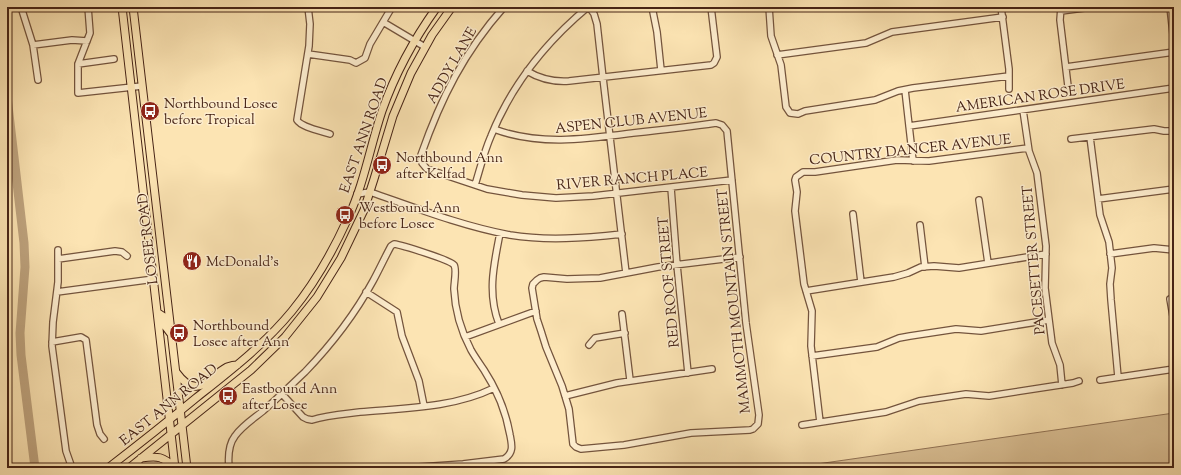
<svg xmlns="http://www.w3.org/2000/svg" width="1181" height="475" font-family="'Sorts Mill Goudy',serif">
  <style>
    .grass { fill: #ddc398; stroke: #927457 }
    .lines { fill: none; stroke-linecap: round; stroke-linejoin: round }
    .river { stroke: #bea37e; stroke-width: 9 }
    .minor-casing { stroke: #74543d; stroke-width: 8 }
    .major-casing { stroke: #472416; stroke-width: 9 }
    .minor { stroke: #fdedce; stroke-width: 5.5 }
    .major { stroke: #fce4b3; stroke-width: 7 }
    .labels { text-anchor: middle; stroke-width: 3; stroke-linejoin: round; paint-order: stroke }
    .street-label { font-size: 14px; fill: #472416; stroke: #fdedce }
    .poi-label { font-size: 14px; fill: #472416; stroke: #fdedce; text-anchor: start }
  </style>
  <rect width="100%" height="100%" fill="#fce4b3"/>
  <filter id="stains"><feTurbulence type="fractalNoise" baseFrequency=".005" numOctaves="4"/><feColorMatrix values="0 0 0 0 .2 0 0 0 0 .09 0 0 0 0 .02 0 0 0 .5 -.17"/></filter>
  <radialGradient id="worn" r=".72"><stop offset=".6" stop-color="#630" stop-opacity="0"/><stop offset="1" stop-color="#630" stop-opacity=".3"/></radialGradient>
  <path class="grass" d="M1174 413V468H789Z"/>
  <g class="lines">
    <path class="river" d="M7 97 24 243 25 267 20 333 21 355 35 468"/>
    <defs>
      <path id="minor" d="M21 7 33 45 38 80
        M88 7 90 33 78 64V93L142 86
        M308 7 310 24 309 46 297 120C301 127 321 131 330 134
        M504 7C464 52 441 98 421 155L422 163 427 169 487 189 522 195 556 198 593 196 732 180
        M589 7 594 14 597 24 603 78 626 273
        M652 7 657 32 661 70
        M769 7 771 36 781 65 786 107 790 113 798 114 805 111 875 100 898 91 913 88 1009 76
        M1001 7 1009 69V89
        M1061 7 1060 20 1068 86
        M1170 7 1174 43
        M22 9 31 7
        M1061 11 1092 7
        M383 22 425 47
        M33 45 72 40 87 41
        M308 54 350 60 356 63 365 58 370 44 392 7
        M777 55 866 43 892 32 1003 17
        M78 64 114 59
        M1066 67 1174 52
        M527 71C540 79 553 82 569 81L711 65 714 63 717 57 711 7
        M905 90 913 161
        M1023 110 1029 151 1037 173 1046 246 1045 288 1052 343 1060 365 1062 385
        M909 126 1174 88
        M494 129C539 146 587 139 633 133 661 130 688 127 716 123L722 125 727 131 746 323 759 415 758 424 753 429 750 430 691 433 624 445 581 449 576 447 573 444 569 409 562 386 546 347 541 331 537 319 532 288 533 284 537 280 540 278 544 277 567 279 600 278 658 267 740 257
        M1090 137 1100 215 1109 242 1112 268 1110 284 1111 300 1118 377
        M1071 139 1154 129 1164 131H1174
        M475 185C480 169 484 152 491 136 512 84 546 42 588 7
        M671 188 677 265 688 373
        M357 194 370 192C416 208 462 226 510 235 547 241 585 238 622 234
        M1098 199 1174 189
        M979 200 988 263
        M853 214 861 282
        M920 225 925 267
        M58 250V282L53 322 52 346 66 451 72 468
        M1110 254 1154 248 1174 250
        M58 259 115 251 122 252 127 256
        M806 291 894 277 908 273 921 267 934 266 959 268 1046 254
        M57 292 154 279
        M366 292 397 312 402 336 419 381 424 406
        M1170 299 1174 322
        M622 314 630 380
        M499 324C487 293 494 264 500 233
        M465 337 536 311
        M52 342 81 337 86 340 97 425 100 434 104 439
        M589 345 595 338 625 333
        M812 356 877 347 899 338 910 336 956 329 981 331 1049 320
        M1100 380 1174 369
        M282 394 303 417 307 419 312 420C327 415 344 414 360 412 405 408 453 408 494 388
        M565 396 617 383 712 369
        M820 422 811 346 812 311 804 284 795 211 797 192 795 180 796 177 803 172H815L897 160 929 161 1028 148
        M802 425 886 412 919 401 966 394 989 396 1073 383 1079 381
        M229 468C228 457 228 445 235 436 242 426 253 419 263 411 277 399 291 385 305 372 331 345 355 314 373 281 379 270 385 257 391 246L394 244C402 245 450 260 454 265 457 269 454 283 454 289 455 310 461 331 471 350 475 357 480 364 484 370 497 390 506 412 510 435 512 445 514 453 504 459L463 464 404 468"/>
      <path id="major" d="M122 7 175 468
        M133 7 187 468
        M158 313 164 317 165 326 171 334
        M176 372C198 402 208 377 227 367 230 366 234 365 237 365
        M141 458C158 456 163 456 175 468
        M108 468C138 445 167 422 196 398 230 371 264 345 292 311 315 283 333 251 348 218 364 184 370 147 382 111 395 74 414 39 437 7
        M129 468 251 370 285 337 317 297 341 258 364 210 374 179 393 116 411 73 432 35 452 7"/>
    </defs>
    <use href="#minor" class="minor-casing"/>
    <use href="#major" class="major-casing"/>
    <use href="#minor" class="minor"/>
    <use href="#major" class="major"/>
  </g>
  <defs>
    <symbol id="bus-disc" viewBox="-11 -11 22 22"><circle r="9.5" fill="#8f2418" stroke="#fdedce"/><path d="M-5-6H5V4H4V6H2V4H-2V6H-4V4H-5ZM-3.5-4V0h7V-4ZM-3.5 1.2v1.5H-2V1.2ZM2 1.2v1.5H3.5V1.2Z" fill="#fff"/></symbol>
    <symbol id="restaurant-disc" viewBox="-11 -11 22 22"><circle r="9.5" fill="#8f2418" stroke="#fdedce"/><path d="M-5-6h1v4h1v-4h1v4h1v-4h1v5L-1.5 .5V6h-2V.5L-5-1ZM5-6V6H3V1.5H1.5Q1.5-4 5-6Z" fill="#fff"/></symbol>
  </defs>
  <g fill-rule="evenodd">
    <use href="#bus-disc" x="139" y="100" width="22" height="22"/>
    <use href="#bus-disc" x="371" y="154" width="22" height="22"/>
    <use href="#bus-disc" x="334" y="204" width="22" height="22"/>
    <use href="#restaurant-disc" x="181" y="250" width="22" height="22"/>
    <use href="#bus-disc" x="168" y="322" width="22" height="22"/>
    <use href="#bus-disc" x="217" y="385" width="22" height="22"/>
  </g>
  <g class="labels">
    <g class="street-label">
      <text transform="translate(451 65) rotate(-60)" y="5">ADDY LANE</text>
      <text transform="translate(1040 95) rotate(-8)" y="5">AMERICAN ROSE DRIVE</text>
      <text transform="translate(631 120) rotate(-6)" y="5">ASPEN CLUB AVENUE</text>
      <text transform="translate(363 135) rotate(-71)" y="5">EAST ANN ROAD</text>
      <text transform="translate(910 149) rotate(-6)" y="5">COUNTRY DANCER AVENUE</text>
      <text transform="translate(632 178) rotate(-5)" y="5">RIVER RANCH PLACE</text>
      <text transform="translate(147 239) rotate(-97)" y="5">LOSEE ROAD</text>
      <text transform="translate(1033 260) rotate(-95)" y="5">PACESETTER STREET</text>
      <text transform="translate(668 282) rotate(-95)" y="5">RED ROOF STREET</text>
      <text transform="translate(733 301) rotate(-96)" y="5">MAMMOTH MOUNTAIN STREET</text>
      <text transform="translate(168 404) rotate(-39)" y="5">EAST ANN ROAD</text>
    </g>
    <g class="poi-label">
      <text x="164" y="108">Northbound Losee<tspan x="164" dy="16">before Tropical</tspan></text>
      <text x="396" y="162">Northbound Ann<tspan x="396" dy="16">after Kelfad</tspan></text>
      <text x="359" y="212">Westbound Ann<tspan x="359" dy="16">before Losee</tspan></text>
      <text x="206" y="266">McDonald's</text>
      <text x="193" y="330">Northbound<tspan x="193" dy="16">Losee after Ann</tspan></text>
      <text x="242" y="393">Eastbound Ann<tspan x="242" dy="16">after Losee</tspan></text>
    </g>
  </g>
  <rect width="1181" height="475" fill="none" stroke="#fce4b3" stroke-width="24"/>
  <rect x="8" y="8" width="1165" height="459" fill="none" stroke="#472416" stroke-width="2"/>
  <rect x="12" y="12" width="1157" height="451" fill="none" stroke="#472416"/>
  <rect width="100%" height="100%" filter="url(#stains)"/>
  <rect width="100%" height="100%" fill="url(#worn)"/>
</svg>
